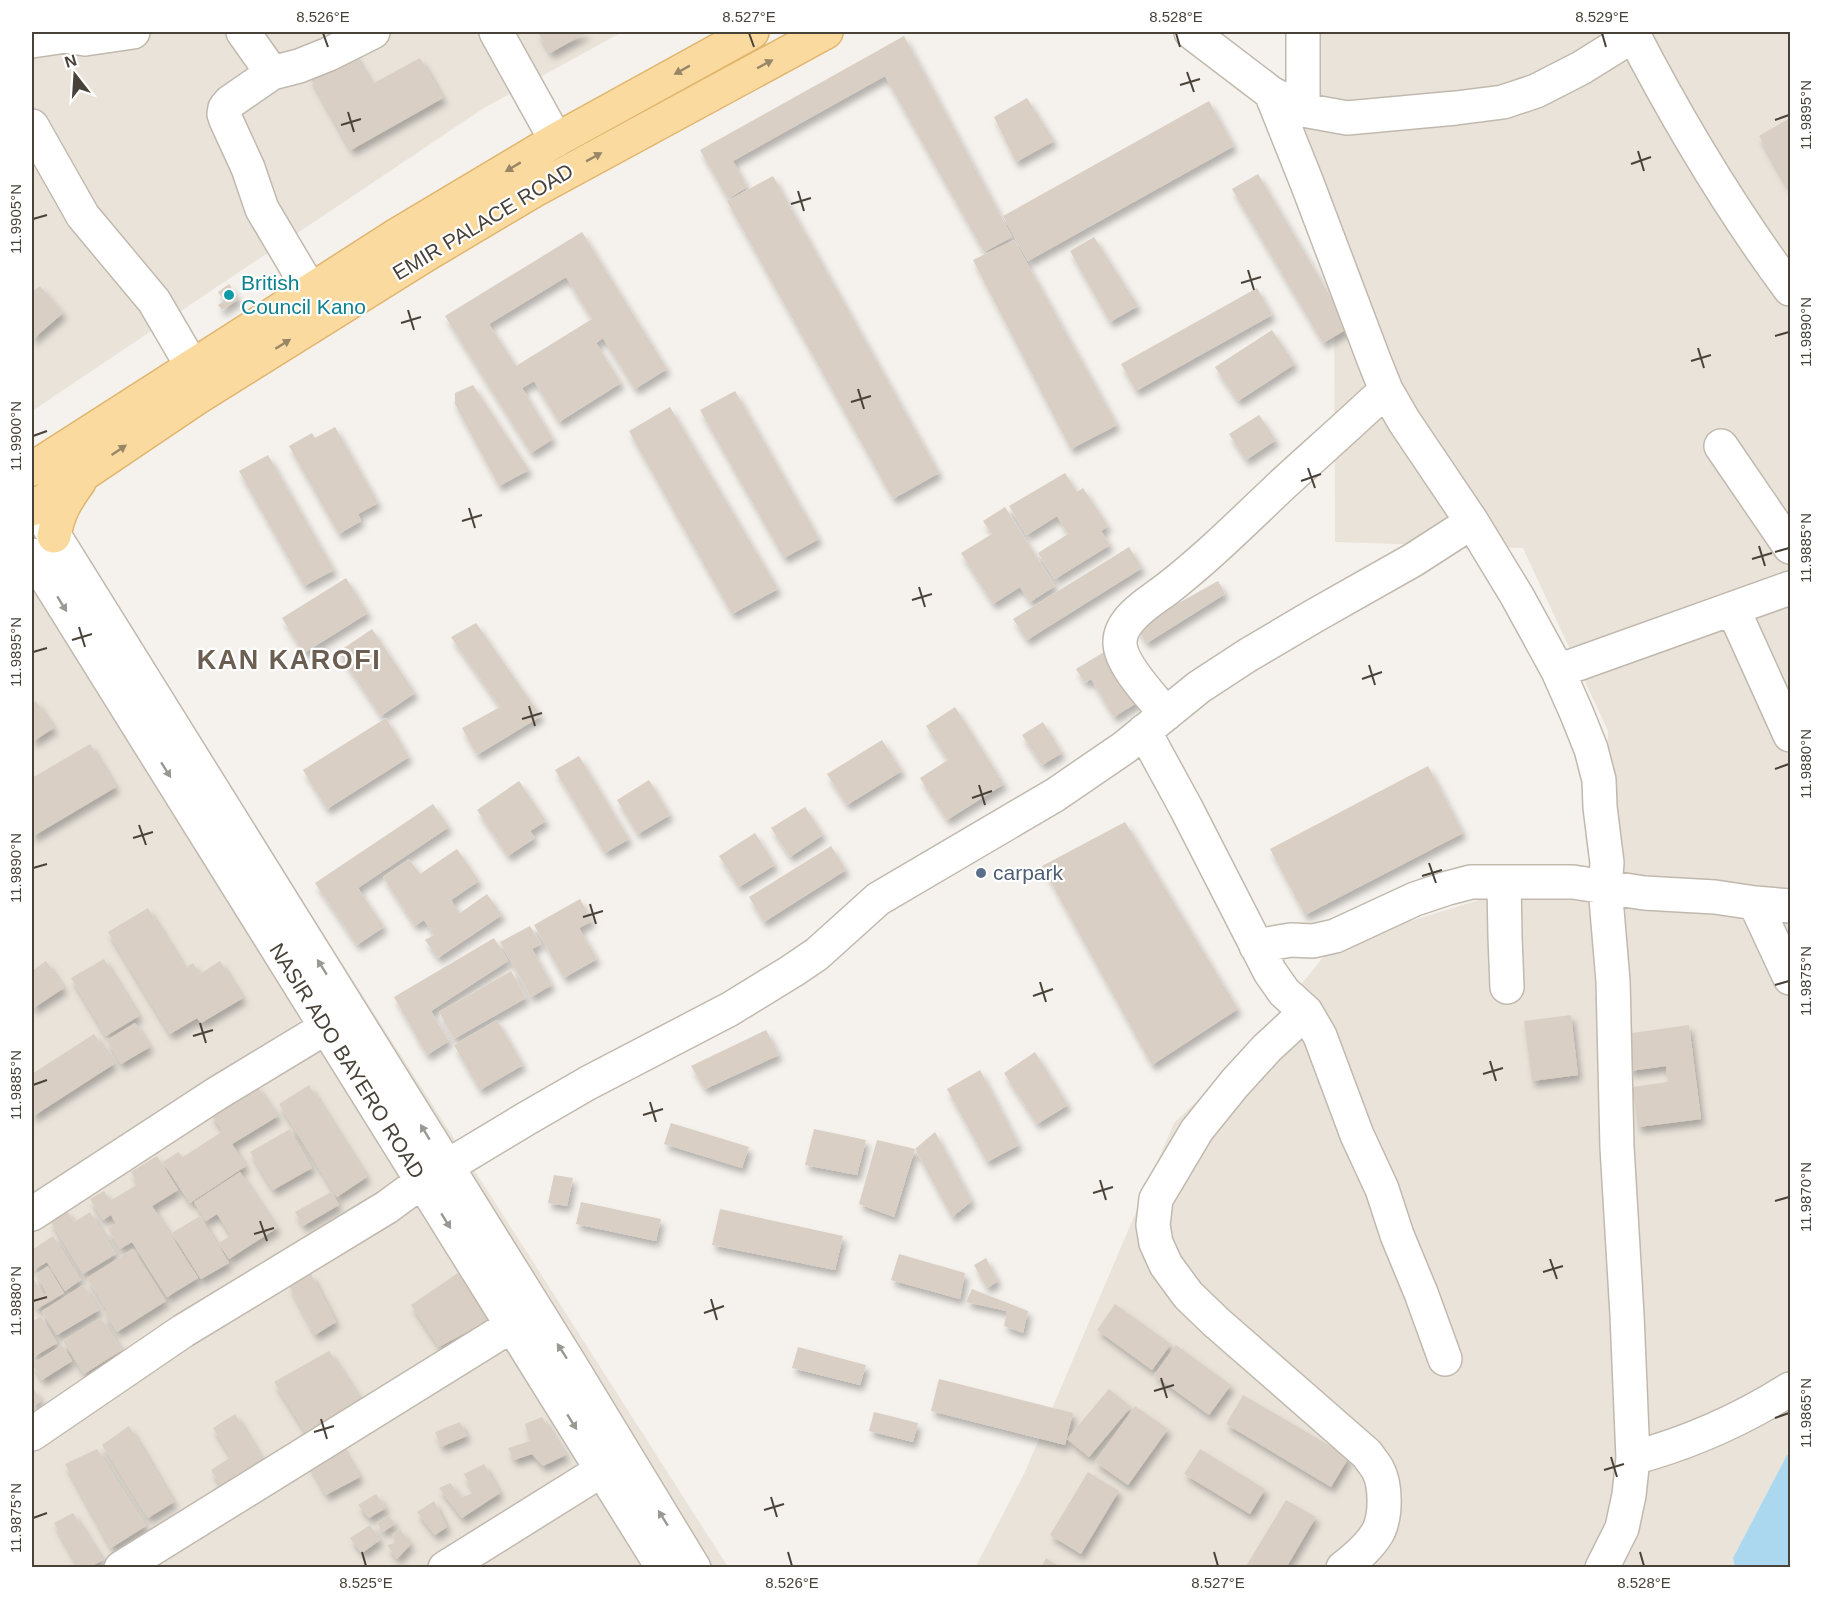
<svg xmlns="http://www.w3.org/2000/svg" width="1822" height="1599" font-family="Helvetica,sans-serif">
  <style>
    .residential { fill: #e9e3da }
    .water { fill: #abd8ef }
    .building { fill: #d9cfc4; fill-rule: evenodd; filter: url(#shadow) }
    .lines { fill: none; stroke-linecap: round; stroke-linejoin: round }
    .minor-casing { stroke: #c1b9ae; stroke-width: 36 }
    .major-casing { stroke: #e0b56e; stroke-width: 36 }
    .minor { stroke: #fff; stroke-width: 33 }
    .major { stroke: #fbda9f; stroke-width: 33 }
    .oneway { fill: #998667 }
    .oneway2 { fill: #9b9792 }
    .ticks { fill: none; stroke: #494239; stroke-width: 2 }
    .culture-dot { fill: #0f9aa8; stroke: #fff; stroke-width: 2 }
    .service-dot { fill: #5c6f8a; stroke: #fff; stroke-width: 2 }
    .labels { text-anchor: middle; stroke-width: 4.5; stroke-linejoin: round; paint-order: stroke }
    .street-label { font-size: 21px; fill: #494239; stroke: #fff }
    .culture-label { font-size: 21px; fill: #0d838f; stroke: #fff; text-anchor: start }
    .service-label { font-size: 21px; fill: #4e5e75; stroke: #fff; text-anchor: start }
    .district-label { font-size: 27px; font-weight: bold; letter-spacing: 1.5px; fill: #6c5f51; stroke: #fff }
    .neatline { fill: none; stroke: #494239; stroke-width: 2 }
    .ticks-label { font-size: 15px; text-anchor: middle; fill: #494239 }
  </style>
  <defs>
    <filter id="shadow"><feDropShadow dx="3.5" dy="6" stdDeviation="3" flood-color="#0004"/></filter>
  </defs>
  <rect width="100%" height="100%" fill="#f5f1ec"/>
  <path class="residential" d="M32 32H622L484 108 32 411Z
    M1287 32H1790V1454L1787 1455 1733 1558 1735 1567 975 1568 1025 1472 1174 1123 1240 1060 1333 945 1605 861 1608 731 1523 548 1335 542 1334 252 1285 94Z
    M32 478 728 1567H32Z"/>
  <path class="water" d="M1790 1454V1567H1735L1733 1558 1787 1455Z"/>
  <path class="building" d="M538 32H588L550 53Z
    M904 36 1012 237 984 252 885 76 733 161 747 187 728 199 700 150Z
    M353 52 372 84 420 58 443 98 351 150 310 77Z
    M1027 98 1054 141 1016 162 994 117Z
    M1209 101 1234 146 1028 261 1003 216Z
    M1790 118V185L1788 187 1759 136Z
    M1258 174 1349 328 1323 343 1232 189Z
    M773 176 939 473 893 499 727 201Z
    M582 232 667 369 635 389 603 338 596 343 621 383 559 422 534 381 522 388 553 439 531 453 445 316ZM566 277 592 319 516 366 489 324Z
    M1094 237 1138 306 1110 322 1070 251Z
    M1014 240 1117 425 1071 449 973 260Z
    M229 284 239 299 222 310 218 305 224 301 218 292Z
    M40 286 63 313 32 340V292Z
    M1257 288 1272 315 1136 391 1121 364Z
    M1272 330 1295 364 1238 401 1215 367Z
    M473 385 529 470 499 486 455 404V393Z
    M735 391 819 539 784 558 700 410Z
    M670 407 778 589 732 614 629 431Z
    M1259 415 1276 440 1246 460 1229 434Z
    M335 427 378 503 358 514 361 521 339 534 289 446 312 433 315 438Z
    M268 455 334 570 304 586 239 471Z
    M1065 473 1077 492 1083 488 1108 526 1101 531 1110 545 1055 579 1038 553 1068 534 1057 516 1027 535 1009 506Z
    M1005 507 1055 586 1030 602 1020 587 993 604 961 553 992 534 983 521Z
    M1129 547 1142 568 1027 640 1013 619Z
    M346 578 368 613 304 653 282 618Z
    M1218 581 1225 594 1147 643 1136 627Z
    M476 623 541 716 477 755 462 728 500 707 451 637Z
    M372 629 415 693 381 716 338 652Z
    M1109 649 1141 700 1114 717 1091 679 1085 683 1076 669Z
    M36 701 54 728 32 742V704Z
    M955 707 1004 784 947 820 920 778 948 760 926 726Z
    M386 718 409 757 327 809 303 770Z
    M1043 722 1062 753 1042 765 1022 735Z
    M882 740 902 771 847 805 827 774Z
    M90 744 116 787 32 837V778Z
    M579 756 629 839 605 853 555 770Z
    M1428 766 1463 833 1305 915 1270 849Z
    M649 780 670 815 638 834 617 800Z
    M519 781 546 821 530 831 535 838 508 856 477 810Z
    M433 804 449 827 358 888 384 927 357 945 315 883Z
    M805 807 823 835 790 857 771 828Z
    M1125 822 1238 1009 1152 1065 1042 866Z
    M755 833 775 865 739 887 719 856Z
    M831 846 846 870 764 922 749 897Z
    M457 849 479 881 451 900 460 913 487 894 502 915 438 958 425 940 434 935 424 920 415 926 383 877 409 859 420 874Z
    M580 899 592 921 579 928 597 959 564 978 534 925Z
    M148 908 185 968 193 963 200 974 220 961 243 998 201 1023 197 1018 170 1034 108 932Z
    M530 926 541 944 532 949 552 985 531 997 500 942Z
    M494 938 508 961 431 1011 449 1041 427 1055 394 997Z
    M104 959 139 1016 106 1036 71 978Z
    M46 961 64 988 32 1009V971Z
    M511 971 526 998 454 1039 439 1012Z
    M1571 1015 1578 1075 1532 1081 1524 1021Z
    M497 1020 523 1065 480 1090 454 1045Z
    M135 1023 150 1047 121 1064 107 1040Z
    M1689 1025 1701 1119 1638 1127 1632 1087 1668 1082 1666 1066 1630 1071 1625 1034Z
    M766 1030 779 1055 705 1089 691 1066Z
    M94 1034 114 1064 32 1117V1074Z
    M1035 1052 1068 1105 1037 1124 1004 1073Z
    M980 1070 1019 1145 987 1162 947 1089Z
    M256 1085 278 1116 232 1144 246 1166 190 1203 163 1162 178 1152 183 1157 223 1131 211 1115Z
    M309 1085 367 1177 337 1197 279 1104Z
    M671 1123 749 1147 742 1168 664 1144Z
    M290 1129 312 1168 273 1190 250 1152Z
    M814 1129 866 1140 857 1175 805 1165Z
    M935 1132 972 1201 952 1217 915 1149 894 1217 859 1204 877 1140 915 1149Z
    M157 1156 178 1190 152 1206 198 1278 167 1297 132 1242 120 1249 108 1229 116 1224 111 1215 103 1220 90 1199 104 1191 110 1201 138 1184 131 1172Z
    M240 1172 277 1228 229 1259 219 1243 231 1235 217 1214 206 1221 194 1202Z
    M554 1175 573 1178 567 1206 548 1203Z
    M331 1192 339 1205 303 1226 295 1212Z
    M581 1202 661 1219 656 1241 576 1224Z
    M720 1209 843 1236 835 1270 712 1245Z
    M66 1210 74 1222 90 1212 116 1254 83 1274 50 1220Z
    M200 1216 229 1263 201 1279 172 1233Z
    M53 1236 81 1280 65 1291 47 1262 32 1271V1250Z
    M133 1249 166 1301 117 1332 104 1312 107 1310 87 1278Z
    M899 1254 965 1273 960 1299 891 1280Z
    M986 1258 998 1281 987 1288 974 1265Z
    M48 1266 64 1293 37 1309 32 1300V1281L34 1280 44 1295 47 1293 36 1274Z
    M458 1273 489 1320 439 1347 411 1305Z
    M311 1274 336 1322 315 1335 289 1285Z
    M83 1285 99 1310 57 1335 42 1311Z
    M972 1289 1028 1311 1023 1333 1004 1326 1007 1311 966 1302Z
    M1115 1304 1171 1344 1152 1370 1097 1330Z
    M41 1316 57 1343 32 1358V1322Z
    M101 1318 122 1350 84 1374 63 1341Z
    M62 1345 72 1361 42 1380 32 1364Z
    M1176 1345 1231 1385 1209 1415 1154 1375Z
    M798 1347 866 1365 860 1385 792 1368Z
    M329 1351 363 1403 306 1433 274 1382Z
    M939 1379 1073 1413 1065 1445 931 1411Z
    M32 1386 41 1401 32 1407Z
    M1109 1389 1131 1407 1089 1457 1067 1439Z
    M1243 1395 1349 1457 1331 1487 1226 1424Z
    M1135 1406 1168 1429 1128 1485 1095 1462Z
    M874 1412 918 1423 913 1442 869 1431Z
    M235 1414 264 1462 222 1488 211 1470 231 1457 213 1428Z
    M542 1417 566 1455 543 1466 532 1454 514 1460 508 1448 530 1441 525 1424Z
    M460 1422 467 1436 441 1447 435 1432Z
    M129 1426 174 1502 148 1518 102 1445Z
    M339 1442 360 1477 326 1495 308 1462Z
    M97 1449 146 1526 111 1548 65 1464Z
    M1200 1449 1265 1489 1250 1514 1184 1474Z
    M484 1464 500 1493 462 1518 439 1488 450 1483 462 1497 474 1493 464 1474Z
    M1088 1472 1119 1491 1081 1554 1050 1535Z
    M376 1494 386 1508 369 1518 358 1505Z
    M1286 1500 1316 1517 1286 1568H1245Z
    M434 1501 447 1527 435 1535 417 1512Z
    M73 1513 103 1560 88 1568H79L54 1523Z
    M389 1516 395 1524 383 1532 377 1523Z
    M370 1525 380 1540 362 1553 350 1538Z
    M400 1529 411 1544 397 1559 387 1545 395 1543 392 1535Z
    M1046 1558 1061 1568H1041Z"/>
  <g class="lines">
    <defs>
      <path id="minor" d="M243 32 272 73
        M496 32 556 140
        M1191 32 1271 93 1303 110 1347 118 1456 108 1503 102 1536 91 1581 68 1634 35
        M1303 32V110
        M1632 32C1678 121 1730 208 1790 289
        M32 41 66 36 85 39 133 32
        M1271 93 1307 183 1374 360 1386 390 1404 421 1472 522 1517 596 1558 671 1577 714 1591 749 1599 780 1600 807 1607 863 1605 887 1613 981 1617 1147 1627 1315 1633 1458 1629 1495 1622 1528 1602 1568
        M32 126 83 216 154 301 192 366
        M310 290 262 209 248 168 226 120 224 114 225 108 230 102 272 73 299 66 329 54 373 32
        M1721 446 1790 547
        M39 511 570 1364 694 1568
        M32 555 663 1568
        M1733 609 1790 735
        M1558 671 1790 588
        M1166 714C1152 697 1119 663 1120 642 1120 619 1151 601 1167 589 1208 557 1244 521 1282 485 1317 453 1352 422 1386 390
        M1144 731 1186 808 1270 972 1284 992 1306 1012 1320 1036 1357 1135 1382 1189 1397 1235 1421 1293 1445 1359
        M1504 882 1505 937 1507 987
        M1755 903 1790 978
        M1256 946 1291 940 1313 941 1335 936 1415 899 1448 888 1471 882H1573L1644 893 1715 897 1755 903 1790 906
        M1306 1012 1267 1048 1235 1083 1197 1130 1156 1199 1153 1225 1156 1243 1166 1265 1188 1295 1216 1322 1367 1454C1370 1459 1375 1464 1378 1470 1386 1485 1386 1514 1379 1530 1372 1544 1356 1558 1343 1568
        M32 1214 216 1094 325 1028
        M32 1434 183 1331 387 1207 421 1182 524 1120 588 1083 730 1009 792 971 817 954 878 899 1055 795 1125 747 1199 687 1248 655 1314 616 1413 560 1472 522
        M1633 1458C1689 1443 1741 1420 1790 1389
        M121 1568 511 1326
        M445 1568 602 1470"/>
      <path id="major" d="M32 469 397 235 556 140 752 32
        M32 509 195 399 427 254 533 191 826 32
        M54 536C58 513 65 501 79 482"/>
    </defs>
    <use href="#minor" class="minor-casing"/>
    <use href="#major" class="major-casing"/>
    <use href="#minor" class="minor"/>
    <use href="#major" class="major"/>
  </g>
  <defs><path id="oneway-solid" d="M-6-.8H1V-3.2L6.5 0L1 3.2V.8H-6Z" transform="scale(1.5)"/></defs>
  <g class="oneway">
    <use href="#oneway-solid" transform="translate(765 64) rotate(-28)"/>
    <use href="#oneway-solid" transform="translate(682 70) rotate(151)"/>
    <use href="#oneway-solid" transform="translate(594 157) rotate(-29)"/>
    <use href="#oneway-solid" transform="translate(513 167) rotate(149)"/>
    <use href="#oneway-solid" transform="translate(283 344) rotate(-32)"/>
    <use href="#oneway-solid" transform="translate(119 450) rotate(-34)"/>
  </g>
  <g class="oneway2">
    <use href="#oneway-solid" transform="translate(62 604) rotate(58)"/>
    <use href="#oneway-solid" transform="translate(166 770) rotate(58)"/>
    <use href="#oneway-solid" transform="translate(322 967) rotate(-122)"/>
    <use href="#oneway-solid" transform="translate(425 1132) rotate(-121)"/>
    <use href="#oneway-solid" transform="translate(446 1221) rotate(58)"/>
    <use href="#oneway-solid" transform="translate(562 1351) rotate(-123)"/>
    <use href="#oneway-solid" transform="translate(572 1422) rotate(58)"/>
    <use href="#oneway-solid" transform="translate(663 1518) rotate(-122)"/>
  </g>
  <path class="ticks" d="M323 33 328 47M749 33 754 47M1176 33 1180 47M1602 33 1606 47M1187 72 1194 92M1180 85 1200 79M348 112 354 132M1775 120 1789 115M341 125 361 119M1638 151 1644 171M1631 164 1651 157M798 191 804 211M791 204 811 198M33 219 47 215M1248 270 1254 290M1241 283 1261 277M408 310 414 330M401 323 421 317M1775 336 1789 332M1698 348 1704 368M1691 361 1711 355M858 389 864 409M851 402 871 396M33 436 47 431M1308 468 1315 488M1301 481 1321 474M469 508 475 528M462 521 482 515M1759 546 1765 566M1775 552 1789 548M1752 559 1772 553M919 587 925 607M912 600 932 594M79 627 85 647M72 640 92 634M33 652 47 648M1369 665 1375 685M1362 679 1382 672M529 706 535 726M522 719 542 713M1775 769 1789 764M979 785 985 805M972 798 992 791M139 825 146 845M133 838 153 832M1429 863 1436 883M33 868 47 864M1422 876 1442 870M590 904 596 924M583 917 603 911M1040 982 1046 1002M1775 985 1789 981M1033 996 1053 989M200 1023 206 1043M193 1036 213 1030M1490 1061 1496 1081M1483 1074 1503 1068M33 1085 47 1080M650 1102 656 1122M643 1115 663 1109M1100 1180 1106 1200M1093 1193 1113 1187M1775 1201 1789 1197M260 1221 267 1241M254 1234 274 1228M1550 1259 1557 1279M1543 1272 1563 1266M711 1299 717 1320M33 1301 47 1297M704 1313 724 1306M1161 1378 1167 1398M1154 1391 1174 1385M1775 1418 1789 1413M321 1419 327 1439M314 1432 334 1426M1611 1457 1617 1477M1604 1470 1624 1464M771 1497 777 1517M764 1510 784 1504M33 1518 47 1513M362 1552 366 1566M788 1552 792 1566M1214 1552 1218 1566M1640 1552 1644 1566"/>
  <circle class="culture-dot" cx="229" cy="295" r="6"/>
  <circle class="service-dot" cx="981" cy="873" r="6"/>
  <g class="labels">
    <g class="street-label">
      <text transform="translate(483 222) rotate(-31)" y="7">EMIR PALACE ROAD</text>
      <text transform="translate(347 1061) rotate(58)" y="7">NASIR ADO BAYERO ROAD</text>
    </g>
    <g class="culture-label">
      <text x="241" y="290">British<tspan x="241" dy="24">Council Kano</tspan></text>
    </g>
    <g class="service-label">
      <text x="993" y="880">carpark</text>
    </g>
    <g class="district-label">
      <text x="289" y="669">KAN KAROFI</text>
    </g>
  </g>
  <rect width="1822" height="1599" fill="none" stroke="#ffffff" stroke-width="66"/>
  <g transform="translate(75 75) rotate(343)" stroke="#ffffff" stroke-width="4.5" paint-order="stroke">
  <path d="M0-4.5L10 22L0 15L-10 22Z" fill="#494239"/>
  <text y="-9" font-size="16" font-weight="bold" text-anchor="middle" fill="#494239">N</text>
  </g>
  <rect x="33" y="33" width="1756" height="1533" class="neatline"/>
  <g class="ticks-label">
    <text x="323" y="22">8.526°E</text>
    <text x="749" y="22">8.527°E</text>
    <text x="1176" y="22">8.528°E</text>
    <text x="1602" y="22">8.529°E</text>
    <text transform="translate(1806 115) rotate(-90)" y="5">11.9895°N</text>
    <text transform="translate(16 219) rotate(-90)" y="5">11.9905°N</text>
    <text transform="translate(1806 332) rotate(-90)" y="5">11.9890°N</text>
    <text transform="translate(16 436) rotate(-90)" y="5">11.9900°N</text>
    <text transform="translate(1806 548) rotate(-90)" y="5">11.9885°N</text>
    <text transform="translate(16 652) rotate(-90)" y="5">11.9895°N</text>
    <text transform="translate(1806 764) rotate(-90)" y="5">11.9880°N</text>
    <text transform="translate(16 868) rotate(-90)" y="5">11.9890°N</text>
    <text transform="translate(1806 981) rotate(-90)" y="5">11.9875°N</text>
    <text transform="translate(16 1085) rotate(-90)" y="5">11.9885°N</text>
    <text transform="translate(1806 1197) rotate(-90)" y="5">11.9870°N</text>
    <text transform="translate(16 1301) rotate(-90)" y="5">11.9880°N</text>
    <text transform="translate(1806 1413) rotate(-90)" y="5">11.9865°N</text>
    <text transform="translate(16 1518) rotate(-90)" y="5">11.9875°N</text>
    <text x="366" y="1588">8.525°E</text>
    <text x="792" y="1588">8.526°E</text>
    <text x="1218" y="1588">8.527°E</text>
    <text x="1644" y="1588">8.528°E</text>
  </g>
</svg>
